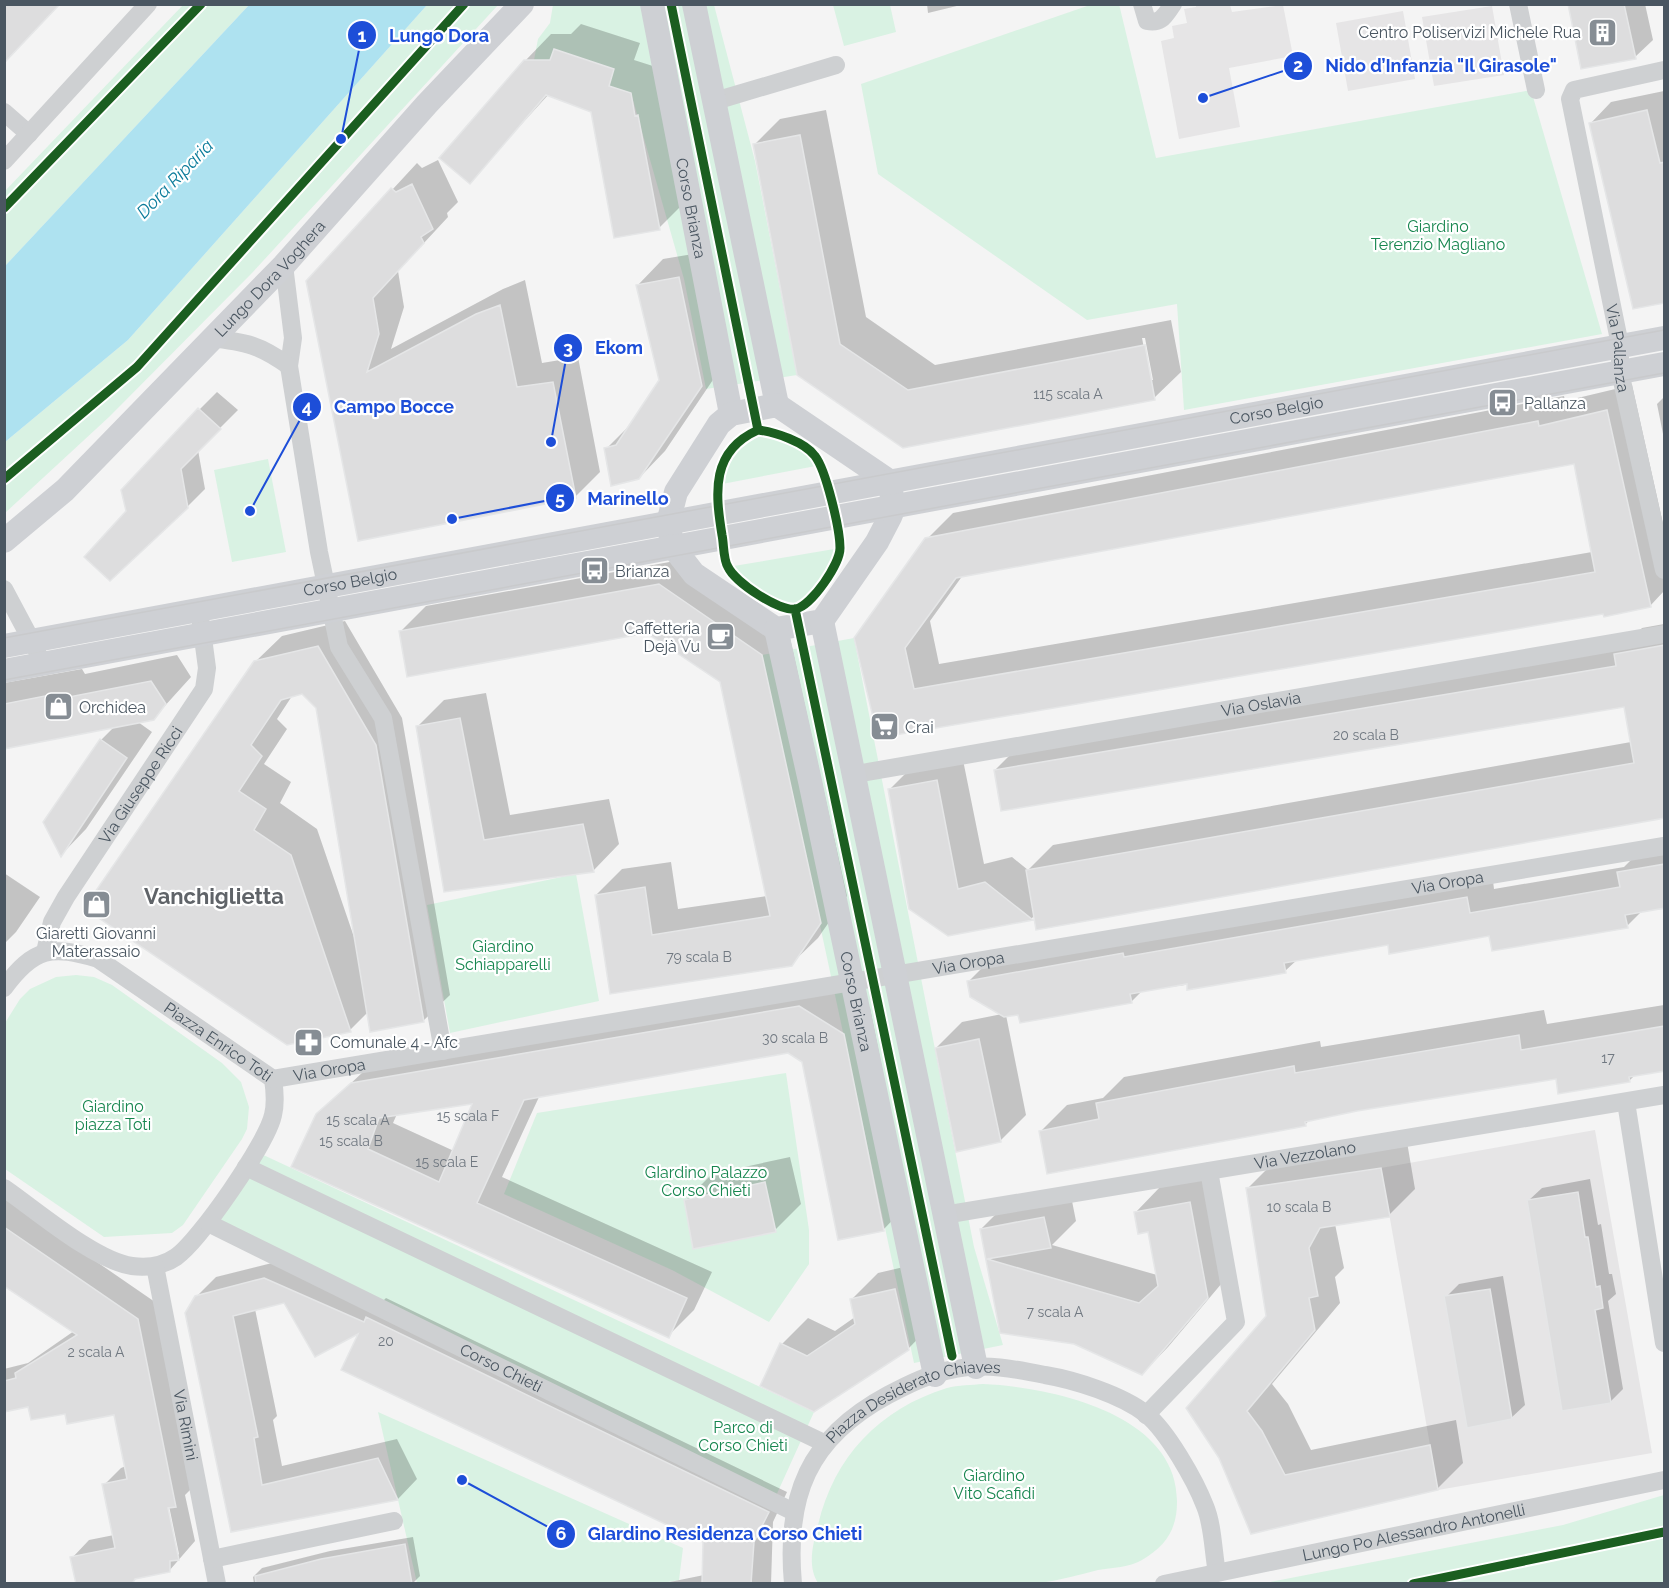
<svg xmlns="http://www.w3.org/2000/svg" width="1669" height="1588" font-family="Raleway,sans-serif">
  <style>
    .education { fill: #e6e5e6 }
    .green { fill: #d9f2e3 }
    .water { fill: #aee2f0 }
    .shadow { fill: #0003; fill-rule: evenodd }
    .building { fill: #ddddde; stroke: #e5e6e7; stroke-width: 1.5; fill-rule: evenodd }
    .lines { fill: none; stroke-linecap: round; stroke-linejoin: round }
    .street { stroke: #ced0d2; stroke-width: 18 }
    .secondary { stroke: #ced0d4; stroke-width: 24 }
    .tram { stroke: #c9cacc; stroke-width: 1.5 }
    .cycleway-casing { stroke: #fff; stroke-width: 13 }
    .cycleway { stroke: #1b5e20; stroke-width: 9 }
    .labels { text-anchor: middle; stroke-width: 4.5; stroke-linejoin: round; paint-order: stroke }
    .number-label { font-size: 14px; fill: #707881 }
    .poi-label { font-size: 16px; fill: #4a5661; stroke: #fff; text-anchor: start }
    .street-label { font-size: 16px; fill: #4a5661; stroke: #fff }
    .park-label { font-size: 16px; fill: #17864f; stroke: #fff }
    .water-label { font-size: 18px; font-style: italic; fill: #0c7c9b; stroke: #fff }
    .district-label { font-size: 22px; font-weight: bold; fill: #5f6368; stroke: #fff }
    .leader { fill: none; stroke: #1d4ed8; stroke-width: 2 }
    .callout-dot { fill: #1d4ed8; stroke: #fff; stroke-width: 2 }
    .mark-label { font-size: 18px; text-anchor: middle; font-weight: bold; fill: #fff }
    .callout-label { font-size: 18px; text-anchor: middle; font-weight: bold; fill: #1d4ed8; stroke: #fff; stroke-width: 4.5; stroke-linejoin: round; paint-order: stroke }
  </style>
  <rect width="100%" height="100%" fill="#f4f4f4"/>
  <path class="education" d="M1196 5H1230L1232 12 1283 5 1293 56 1229 68 1240 127 1179 139 1161 41 1174 38 1172 26 1187 23 1184 9 1196 7Z
    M1492 6 1504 75 1434 86 1422 17Z
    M1403 11 1415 79 1348 91 1336 23Z
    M1595 1130 1652 1453 1438 1490 1381 1168Z"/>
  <path class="green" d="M1119 4 1156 158 1531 90 1602 334 1184 410 1177 304 1087 320 878 174 861 84 1090 5Z
    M183 5H249L5 266 4 192Z
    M427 5H498L252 273 109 417 5 513V442L128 340Z
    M553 5H714L755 161 797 375 706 389 684 279 631 93 609 86 614 69 554 49 550 60H534L538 39 550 23Z
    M833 5H890L896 32 844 46Z
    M758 430C782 433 809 444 821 465L717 485V478L743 437Z
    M268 459 286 552 232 562 214 470Z
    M840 548C836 564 829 577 818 589 812 596 806 604 797 607 776 616 741 581 728 567Z
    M854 638 974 1247 1003 1345 914 1363 762 655Z
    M576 874 599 1001 450 1033 427 905Z
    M76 975 94 977 112 985 222 1063 241 1082 249 1107 247 1129 242 1139 183 1225 172 1233 104 1237 5 1169V1023L20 999 30 989 56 977Z
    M786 1073 809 1230V1264L769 1322 672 1270 504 1194 537 1113Z
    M257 1152 814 1412 770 1509 208 1223Z
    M983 1384C1052 1387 1178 1414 1177 1502 1177 1529 1166 1546 1142 1560 1131 1567 1111 1568 1098 1570 1079 1575 1060 1580 1040 1583 1017 1587 991 1584 968 1584 918 1584 868 1584 818 1583 807 1566 813 1544 818 1525 834 1457 879 1409 947 1388 958 1385 972 1385 983 1384Z
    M378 1412 683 1548 679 1580 657 1584 417 1583Z
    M1664 1495V1583H1265L1563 1525Z"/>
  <path class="water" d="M249 5H427L128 340 5 442V266Z"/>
  <path class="shadow" d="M927 4H965L928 13Z
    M1571 4H1645L1653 40 1635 57Z
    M581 24 640 43 634 60 656 67 685 202 659 228 593 111 549 94 469 182 525 61 551 34H571Z
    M1664 91V302L1591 123 1611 102Z
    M826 110 866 317 935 365 1171 320 1181 372 1154 398 903 446 799 374 754 145 780 119ZM1142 338H1145L1153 380H1150Z
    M438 160 458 202 447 213 448 217 398 271 404 307 391 349 503 289 525 280 542 363 578 357 600 472 575 497 359 540 307 282 417 163 422 168Z
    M705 252 727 359 665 451 639 478 606 449 633 422 660 381 637 286 663 259Z
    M1632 385 1664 528V591L1650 606 880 736 927 539 953 513 1564 396 1565 401ZM1575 462 1592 552 939 664 930 621 963 575Z
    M217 392 238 410 198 450 205 489 187 507 127 511 199 410Z
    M1664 397V439L1657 404Z
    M686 559 788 629 847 896 818 938 791 964 611 992 596 895 622 869 671 862 678 909 767 896 721 681 648 632H400L426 606Z
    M345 621 402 718 450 995 423 1021 368 1012 350 1030 86 908 255 662 282 636ZM303 692 317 707 355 940 317 829 280 803 291 782 264 764 287 729 277 719 292 696Z
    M1664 624V817L1035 915 1032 918 948 934 890 789 916 763 962 755 984 864 1012 857 1028 870 1053 845 1631 742 1625 705 995 770 1021 744 1628 643 1642 628Z
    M177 655 191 677 153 719 138 722 152 732 86 829 61 855 45 822 101 740 115 726 4 747V683L82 669 85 674Z
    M486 693 510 815 609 799 619 844 593 871 445 891 418 726 444 700Z
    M1664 844V909L1643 910 1627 926 1389 943 1298 959 1285 971 1142 991 1131 1002 1006 1015 1026 1115 1000 1141 936 1048 962 1022 1002 1014 969 981 994 956 1492 873 1494 889 1624 867 1644 847Z
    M4 873 40 897 16 932 4 944Z
    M826 980 870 1008 909 1203 883 1230 803 1061 789 1052 539 1097 502 1177 712 1272 694 1310 668 1336 293 1166 317 1115 379 1057ZM475 1102 454 1151 393 1123 397 1114Z
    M1664 1005V1070L1636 1074 1629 1081 1557 1077 1310 1119 1305 1125 1041 1131 1067 1105 1103 1098 1124 1077 1320 1041 1321 1047 1544 1010 1547 1024Z
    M1407 1142 1415 1189 1389 1215 1335 1224 1344 1268 1335 1277 1340 1303 1272 1384 1288 1404 1311 1450 1456 1420 1463 1463 1437 1489 1252 1532 1221 1457 1268 1316 1247 1189 1274 1162Z
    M790 1157 801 1204 775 1230 686 1200 712 1174Z
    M1215 1176 1233 1270 1168 1347 1142 1374 1074 1343 1001 1331 981 1229 1007 1203 1070 1191 1076 1221 1052 1245 1157 1275 1149 1230 1135 1213 1161 1186Z
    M1590 1179 1598 1225 1601 1224 1609 1274H1612L1616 1294 1608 1301 1623 1389 1610 1402 1528 1201 1542 1188Z
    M4 1198 155 1302 192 1488 185 1495 195 1541 169 1571 137 1577 131 1584 72 1558 89 1540 114 1535 104 1485 121 1468 126 1466 115 1414 30 1405 4 1410V1369L28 1363 74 1331 4 1284ZM165 1501H168L179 1554 176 1557Z
    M284 1260 382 1302 386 1298 787 1492 773 1522 771 1584H660L704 1575 705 1541 361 1331 285 1301 255 1309 277 1416 273 1420 282 1466 397 1439 417 1479 398 1499 232 1530 196 1297 216 1277Z
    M921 1263 934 1322 908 1349 762 1386 782 1344 808 1318 835 1331 855 1317 852 1299 878 1273Z
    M1503 1276 1525 1405 1511 1418 1446 1297 1459 1284Z
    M413 1537 420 1576 412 1584H254L253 1577 262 1568 330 1551Z"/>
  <path class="building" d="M4 4H60L4 63Z
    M1568 4H1624L1636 59 1581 69Z
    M554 49 614 69 609 86 631 93 635 116 638 115 660 230 614 238 591 112 546 95 470 184 439 158 524 60H550Z
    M1647 110 1660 163 1665 162V303L1633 309 1589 123Z
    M800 135 840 344 908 390 1145 345 1155 400 903 448 797 375 753 144Z
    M412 184 433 229 421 237 424 243 373 298 379 334 367 372 476 314 500 305 517 387 553 382 576 498 358 541 306 281 391 188 396 192Z
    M679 277 702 386 639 479 611 486 604 448 616 445 659 380 636 285Z
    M198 408 221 429 181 469 188 508 110 581 84 557 126 511 121 490Z
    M1607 410 1651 607 1604 617 1603 614 878 738 854 638 925 538 1538 421 1539 426ZM1574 464 1595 572 914 689 905 648 956 578Z
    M659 584 762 655 821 923 792 966 610 994 595 895 645 887 652 935 770 916 720 682 647 633 407 677 399 631Z
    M1665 645V818L1036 930 1026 870 1634 763 1624 707 1001 811 994 770 1616 666 1614 654Z
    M318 646 376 745 424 1022 370 1032 316 708 302 694 281 700 251 745 262 756 239 791 266 809 254 830 291 855 351 1032 287 1045 84 908 254 661Z
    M151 681 166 704 154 720 4 749V704L55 694 59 699Z
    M460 718 484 840 583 824 594 872 444 892 416 726Z
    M100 739 127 758 61 857 43 822Z
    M937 780 958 889 985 882 1033 920 948 936 909 909 888 789Z
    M1665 864V908L1625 915 1628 928 1492 951 1489 936 1389 954 1388 945 1284 963 1286 973 1187 990V984L1130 994 1132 1003 1020 1023 1018 1015 1004 1017 970 997 967 981 1123 953 1124 957 1467 897 1470 913 1620 887 1617 872Z
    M799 1006 844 1034 884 1231 838 1240 802 1062 788 1053 524 1100 477 1203 687 1298 669 1338 291 1167 316 1114 351 1083ZM472 1104 439 1182 368 1149 379 1118Z
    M1665 1026V1071L1629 1077 1630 1082 1558 1094 1556 1079 1357 1111 1305 1122 1306 1126 1047 1174 1039 1131 1099 1119 1096 1103 1294 1066 1295 1073 1519 1035 1521 1050Z
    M979 1039 1001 1142 956 1152 935 1048Z
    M1381 1168 1390 1217 1320 1228 1309 1248 1318 1296 1309 1298 1315 1330 1247 1411 1262 1431 1285 1475 1430 1445 1438 1490 1251 1534 1219 1458 1186 1408 1266 1316 1246 1188Z
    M765 1182 776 1232 693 1249 684 1200Z
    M1578 1192 1585 1237H1588L1596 1287 1600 1286 1603 1308 1595 1310 1611 1403 1562 1411 1527 1200Z
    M1190 1202 1208 1298 1142 1375 1074 1344 1000 1333 980 1229 1044 1217 1051 1248 987 1259 1139 1303 1158 1286 1148 1232 1138 1234 1134 1212Z
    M4 1227 138 1319 176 1507 168 1508 179 1560 170 1561V1572L135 1579 132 1584H76L70 1557 115 1548 102 1484 127 1479 114 1415 67 1424 65 1414 31 1420 28 1407 4 1412V1381L16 1378 15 1373 77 1335 4 1286Z
    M264 1278 364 1322 366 1317 769 1512 754 1542 751 1584H702L703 1542 341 1370 358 1334 315 1357 284 1303 233 1316 258 1437 254 1438 262 1485 378 1458 398 1500 231 1532 185 1313 195 1296Z
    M895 1289 909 1350 814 1412 760 1386 780 1343 807 1356 855 1324 850 1299Z
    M1490 1289 1512 1419 1467 1428 1444 1296Z
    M405 1544 412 1584H256L255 1576 321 1559Z"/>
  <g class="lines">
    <g class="street">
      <path d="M1142 4 1147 21C1162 24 1165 15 1173 4"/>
      <path d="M1518 4 1536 90"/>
      <path id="s1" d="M1664 70 1574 90 1570 99 1620 345V372L1664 570"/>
      <path d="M715 101 836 65"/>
      <path d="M4 112 29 134"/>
      <path d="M4 161 148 4"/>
      <path d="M284 265 293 338 289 366 319 552 339 647 383 718 443 1051"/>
      <path d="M210 338C246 342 260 345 289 366"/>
      <path d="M4 589 37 651"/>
      <path id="s2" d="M856 774 1664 634"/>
      <path id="s3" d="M45 952 52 922 66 897 204 689 207 668 201 623"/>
      <path id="s4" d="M4 988C34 947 52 945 98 959L273 1079C275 1092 276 1103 273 1115 267 1143 199 1241 176 1257 163 1266 146 1268 132 1266 95 1261 36 1210 4 1188"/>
      <path id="s5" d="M273 1079 1664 846"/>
      <path d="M1626 1102 1664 1343"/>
      <path d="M246 1167 824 1443"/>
      <path id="s6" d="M944 1215 1664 1095"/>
      <path id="s7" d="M208 1223 794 1512"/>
      <path id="s8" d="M155 1266 217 1584"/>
      <path d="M1146 1415 1236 1322 1209 1171"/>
      <path d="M212 1559 394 1521"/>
      <path id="s9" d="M793 1584C785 1496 808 1438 888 1395 909 1384 931 1373 955 1369 985 1363 1015 1369 1045 1375 1075 1380 1122 1395 1146 1414 1167 1431 1195 1480 1205 1506 1213 1525 1213 1551 1217 1573"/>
      <path id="s10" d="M1164 1584 1664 1480"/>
    </g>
    <g class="secondary">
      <path id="s11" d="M652 4 731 414"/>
      <path d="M694 4 777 405"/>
      <path d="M777 405 889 481 894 507 890 517 877 542 822 621 776 629 694 574 673 547 668 523 676 492 719 424 731 414Z"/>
      <path id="s12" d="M4 541 65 490 284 265 427 104 522 4"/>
      <path d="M822 621 976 1367"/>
      <path id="s13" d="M776 629 810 781 935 1375"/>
      <path id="s14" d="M4 646 1664 338"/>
      <path d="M4 671 1664 364"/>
    </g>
    <path class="tram" d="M4 638 1664 330
      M4 680 1664 373"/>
    <defs>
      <path id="cycleway" d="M671 4 758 430
        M4 208 201 4
        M758 430C775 432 805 442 815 456 826 470 840 529 840 548 840 564 812 605 796 609 779 612 735 582 728 567 723 559 724 544 722 535 715 492 711 451 758 430Z
        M4 479 137 367 464 4
        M795 609 952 1356
        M1413 1584 1664 1532"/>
    </defs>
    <use href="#cycleway" class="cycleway-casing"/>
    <use href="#cycleway" class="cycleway"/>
  </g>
  <defs>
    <symbol id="building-square" viewBox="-11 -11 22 22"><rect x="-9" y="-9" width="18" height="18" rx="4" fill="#868d94" stroke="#fff"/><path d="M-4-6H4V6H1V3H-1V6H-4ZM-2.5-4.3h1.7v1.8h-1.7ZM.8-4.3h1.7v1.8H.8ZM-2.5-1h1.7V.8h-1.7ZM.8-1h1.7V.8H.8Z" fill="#fff"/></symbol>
    <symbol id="bus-square" viewBox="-11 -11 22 22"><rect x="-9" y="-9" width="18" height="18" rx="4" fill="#868d94" stroke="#fff"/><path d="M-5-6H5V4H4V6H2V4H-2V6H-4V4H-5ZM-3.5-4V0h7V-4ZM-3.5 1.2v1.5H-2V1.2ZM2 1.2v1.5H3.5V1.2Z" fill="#fff"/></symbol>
    <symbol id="cafe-square" viewBox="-11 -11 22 22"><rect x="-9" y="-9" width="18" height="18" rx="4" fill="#868d94" stroke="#fff"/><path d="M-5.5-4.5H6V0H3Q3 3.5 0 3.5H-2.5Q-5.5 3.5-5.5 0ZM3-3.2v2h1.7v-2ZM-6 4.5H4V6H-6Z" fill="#fff"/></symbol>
    <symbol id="shop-square" viewBox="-11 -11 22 22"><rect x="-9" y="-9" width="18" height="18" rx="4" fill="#868d94" stroke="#fff"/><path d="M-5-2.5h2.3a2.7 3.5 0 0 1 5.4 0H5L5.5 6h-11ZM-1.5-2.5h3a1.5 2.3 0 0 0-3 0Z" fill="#fff"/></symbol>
    <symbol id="supermarket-square" viewBox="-11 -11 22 22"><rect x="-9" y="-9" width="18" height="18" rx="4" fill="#868d94" stroke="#fff"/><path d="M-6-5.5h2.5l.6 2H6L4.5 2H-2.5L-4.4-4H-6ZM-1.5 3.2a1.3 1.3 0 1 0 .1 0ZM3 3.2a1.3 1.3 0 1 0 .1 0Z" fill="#fff"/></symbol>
    <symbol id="pharmacy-square" viewBox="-11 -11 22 22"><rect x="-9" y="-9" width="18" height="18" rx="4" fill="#868d94" stroke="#fff"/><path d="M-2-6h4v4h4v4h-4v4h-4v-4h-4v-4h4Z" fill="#fff"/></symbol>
  </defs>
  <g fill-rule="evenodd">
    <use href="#building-square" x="1586" y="16" width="33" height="33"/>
    <use href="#bus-square" x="1486" y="386" width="33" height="33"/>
    <use href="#bus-square" x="578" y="554" width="33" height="33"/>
    <use href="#cafe-square" x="704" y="620" width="33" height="33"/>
    <use href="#shop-square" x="42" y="690" width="33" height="33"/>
    <use href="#supermarket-square" x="868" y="710" width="33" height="33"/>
    <use href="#shop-square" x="80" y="888" width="33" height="33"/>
    <use href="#pharmacy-square" x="292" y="1026" width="33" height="33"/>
  </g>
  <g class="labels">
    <g class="number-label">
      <text x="1068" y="399">115 scala A</text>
      <text x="1366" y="740">20 scala B</text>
      <text x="699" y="962">79 scala B</text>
      <text x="795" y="1043">30 scala B</text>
      <text x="1608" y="1063">17</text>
      <text x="468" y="1121">15 scala F</text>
      <text x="358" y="1125">15 scala A</text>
      <text x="351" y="1146">15 scala B</text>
      <text x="447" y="1167">15 scala E</text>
      <text x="1299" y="1212">10 scala B</text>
      <text x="1055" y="1317">7 scala A</text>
      <text x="386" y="1346">20</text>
      <text x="96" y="1357">2 scala A</text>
    </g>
    <g class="poi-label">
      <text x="1581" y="38" text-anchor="end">Centro Poliservizi Michele Rua</text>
      <text x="1524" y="409">Pallanza</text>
      <text x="615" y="577">Brianza</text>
      <text x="700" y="634" text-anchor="end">Caffetteria<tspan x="700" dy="18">Dejà Vu</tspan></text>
      <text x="79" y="713">Orchidea</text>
      <text x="905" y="733">Crai</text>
      <text x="96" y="939" text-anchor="middle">Giaretti Giovanni<tspan x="96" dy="18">Materassaio</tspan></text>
      <text x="330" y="1048">Comunale 4 - Afc</text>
    </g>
    <g class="street-label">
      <text dy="6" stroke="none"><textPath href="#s11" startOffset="208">Corso Brianza</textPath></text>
      <text dy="6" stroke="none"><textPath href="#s12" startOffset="374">Lungo Dora Voghera</textPath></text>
      <text dy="6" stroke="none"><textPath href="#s1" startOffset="356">Via Pallanza</textPath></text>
      <text dy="6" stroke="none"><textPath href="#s14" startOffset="1294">Corso Belgio</textPath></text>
      <text dy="6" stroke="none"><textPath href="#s14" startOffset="352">Corso Belgio</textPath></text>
      <text dy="6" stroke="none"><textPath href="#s2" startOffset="411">Via Oslavia</textPath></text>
      <text dy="6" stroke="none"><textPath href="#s3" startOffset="194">Via Giuseppe Ricci</textPath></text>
      <text dy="6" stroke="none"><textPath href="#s5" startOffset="1191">Via Oropa</textPath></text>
      <text dy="6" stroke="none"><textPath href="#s5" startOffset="705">Via Oropa</textPath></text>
      <text dy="6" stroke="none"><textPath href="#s13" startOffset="381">Corso Brianza</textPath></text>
      <text dy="6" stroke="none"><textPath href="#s4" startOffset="255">Piazza Enrico Toti</textPath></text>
      <text dy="6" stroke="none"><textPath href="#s5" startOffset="57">Via Oropa</textPath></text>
      <text dy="6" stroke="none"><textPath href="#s6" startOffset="366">Via Vezzolano</textPath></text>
      <text dy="6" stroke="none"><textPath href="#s7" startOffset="327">Corso Chieti</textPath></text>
      <text dy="6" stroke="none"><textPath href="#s9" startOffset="249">Piazza Desiderato Chiaves</textPath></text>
      <text dy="6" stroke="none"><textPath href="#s8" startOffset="162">Via Rimini</textPath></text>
      <text dy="6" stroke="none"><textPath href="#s10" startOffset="255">Lungo Po Alessandro Antonelli</textPath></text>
    </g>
    <g class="park-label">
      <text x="1438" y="232">Giardino<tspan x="1438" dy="18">Terenzio Magliano</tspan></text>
      <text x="503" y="952">Giardino<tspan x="503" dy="18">Schiapparelli</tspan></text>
      <text x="113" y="1112">Giardino<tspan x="113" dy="18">piazza Toti</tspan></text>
      <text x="706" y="1178">GIardino Palazzo<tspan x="706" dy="18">Corso Chieti</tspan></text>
      <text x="743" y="1433">Parco di<tspan x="743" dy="18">Corso Chieti</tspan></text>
      <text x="994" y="1481">Giardino<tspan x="994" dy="18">Vito Scafidi</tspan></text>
    </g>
    <g class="water-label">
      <text transform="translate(175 179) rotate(-46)" y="6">Dora Riparia</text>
    </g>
    <g class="district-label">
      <text x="214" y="904">Vanchiglietta</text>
    </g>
  </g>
  <path class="leader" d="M341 139L362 35M1203 98L1298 66M551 442L568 348M250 511L307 407M452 519L560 498M462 1480L561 1534"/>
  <g class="callout-dot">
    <circle cx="341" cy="139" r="6"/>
    <circle cx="1203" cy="98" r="6"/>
    <circle cx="551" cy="442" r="6"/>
    <circle cx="250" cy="511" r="6"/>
    <circle cx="452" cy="519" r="6"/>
    <circle cx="462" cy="1480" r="6"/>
    <circle cx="362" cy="35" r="15"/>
    <circle cx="1298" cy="66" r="15"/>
    <circle cx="568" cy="348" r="15"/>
    <circle cx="307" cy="407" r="15"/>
    <circle cx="560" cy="498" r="15"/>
    <circle cx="561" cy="1534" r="15"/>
  </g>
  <g class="mark-label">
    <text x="362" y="42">1</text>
    <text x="1298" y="72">2</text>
    <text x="568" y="354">3</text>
    <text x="307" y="413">4</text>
    <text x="560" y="505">5</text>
    <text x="561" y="1540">6</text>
  </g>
  <g class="callout-label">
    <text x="439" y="42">Lungo Dora</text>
    <text x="1441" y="72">Nido d’Infanzia "Il Girasole"</text>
    <text x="619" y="354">Ekom</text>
    <text x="394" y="413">Campo Bocce</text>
    <text x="628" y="505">Marinello</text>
    <text x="725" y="1540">GIardino Residenza Corso Chieti</text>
  </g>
  <rect width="1669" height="1588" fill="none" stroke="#4a5661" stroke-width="12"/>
</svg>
